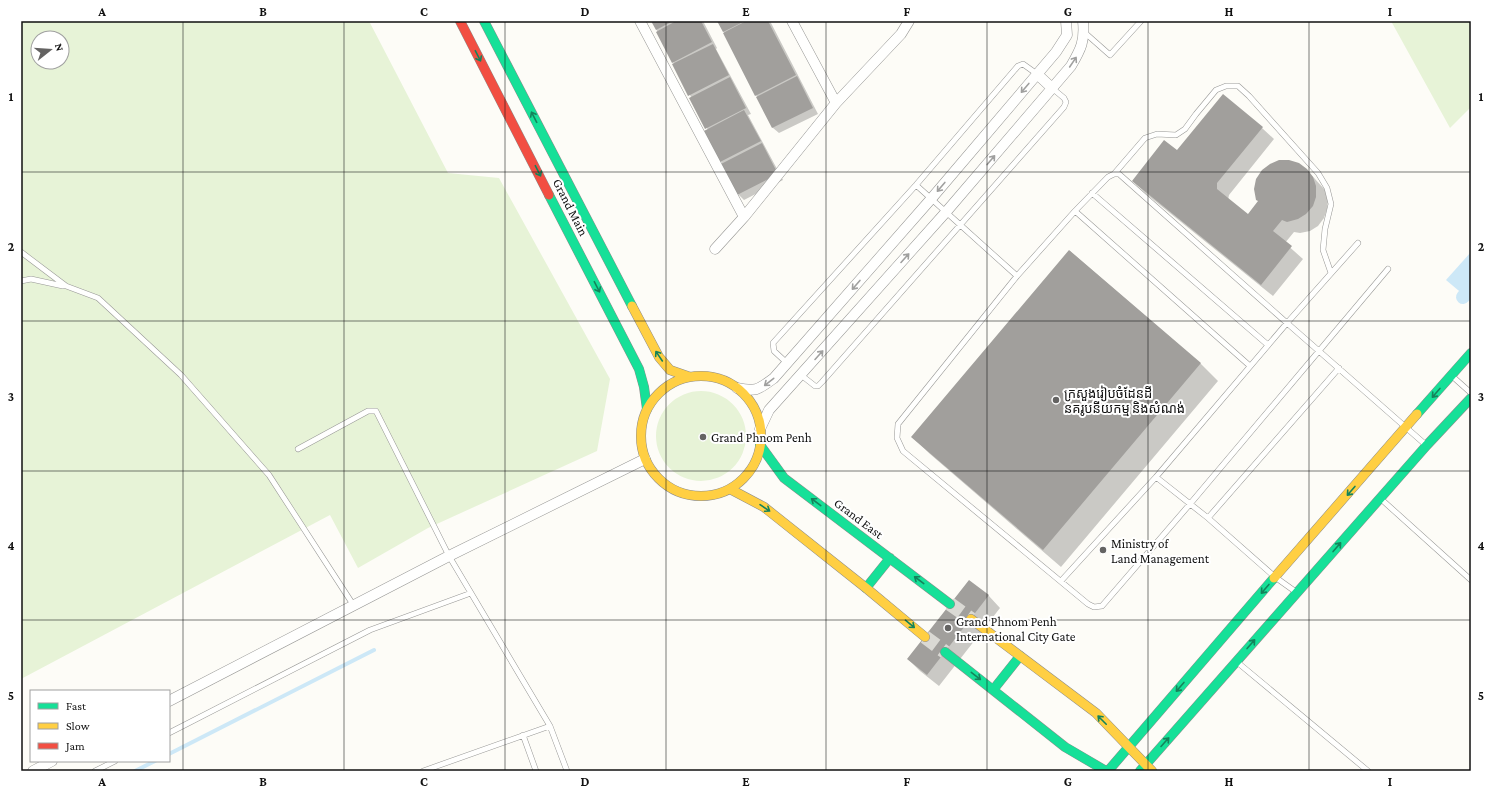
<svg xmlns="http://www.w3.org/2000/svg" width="1492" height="792" font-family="'Crimson Pro','Noto Sans Khmer',serif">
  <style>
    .green { fill: #e7f3d7; fill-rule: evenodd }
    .water { fill: #cde8f7 }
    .shadow { fill: #0003 }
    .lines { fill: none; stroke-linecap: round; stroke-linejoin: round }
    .stream { stroke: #cde8f7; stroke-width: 4 }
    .canal { stroke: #cde8f7; stroke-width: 14 }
    .building { fill: #a19f9c }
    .secondary-tunnel { stroke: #dad9d4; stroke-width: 14; stroke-dasharray: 14 7; stroke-linecap: butt }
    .lane-casing { stroke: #979795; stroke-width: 6 }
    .street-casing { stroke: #979795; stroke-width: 11 }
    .fast-casing { stroke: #8e8d8b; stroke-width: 10 }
    .slow-casing { stroke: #8e8d8b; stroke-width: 10 }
    .jam-casing { stroke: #8e8d8b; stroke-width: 10 }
    .lane { stroke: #fffffe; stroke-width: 5 }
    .street { stroke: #fffffe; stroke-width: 10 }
    .fast { stroke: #16e098; stroke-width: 9 }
    .slow { stroke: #ffcf43; stroke-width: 9 }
    .jam { stroke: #f24e42; stroke-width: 9 }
    .oneway { stroke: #14835b }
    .oneway2 { stroke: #a0a09f }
    .grid { fill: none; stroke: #111; stroke-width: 1; stroke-opacity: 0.55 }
    .poi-dot { fill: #646362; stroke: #fff; stroke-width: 1.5 }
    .labels { text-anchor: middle; stroke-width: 4; stroke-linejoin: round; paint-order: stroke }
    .street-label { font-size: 13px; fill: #111; stroke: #fff }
    .poi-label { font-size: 13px; fill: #111; stroke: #fff; text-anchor: start }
    .neatline { fill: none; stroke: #111; stroke-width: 1.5 }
    .grid-label { font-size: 13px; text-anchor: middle; font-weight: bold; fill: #111 }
  </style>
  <rect width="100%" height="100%" fill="#fdfcf7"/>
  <path class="green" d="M21 21H369L448 173 499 178 610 379 597 451 428 528 358 568 330 515 21 679ZM38 38H62V62H38Z
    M1391 21H1471V107L1450 128Z
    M656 436a45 45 0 1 1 90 0a45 45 0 1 1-90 0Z"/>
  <path class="water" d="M1471 252V301L1446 280Z"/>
  <path class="shadow" d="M652 21H703L717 48 716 49 751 114 748 115 783 180 744 200 738 194 705 131 708 130Z
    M718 21H770L818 114 779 133 773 128Z
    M1262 128 1274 139 1229 195 1228 200 1248 215 1306 169 1325 190 1328 199 1327 209 1324 218 1318 226 1310 231 1300 233 1294 232 1285 243 1303 259 1273 296 1145 193 1133 181 1177 152Z
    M1070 251 1201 364 1218 381 1061 567 930 454 912 437Z
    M969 581 989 596 1000 608 939 686 920 671 908 659Z"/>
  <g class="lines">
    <path class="stream" d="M169 754 374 650
      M135 771 155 761"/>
    <path class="canal" d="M1463 297 1471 287"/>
  </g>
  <path class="building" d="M651 21H673L656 30Z
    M676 21H701L712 42 672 63 656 32Z
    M717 21H745L723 32Z
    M746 21H768L796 75 755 96 723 33Z
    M713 44 729 75 688 96 672 64Z
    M797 76 813 108 772 128 756 97Z
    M730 77 746 108 705 129 689 98Z
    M1223 94 1263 127 1217 183V189L1248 214 1258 201 1256 200 1254 189 1256 179 1262 170 1270 164 1279 160H1289L1299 163 1307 169 1313 177 1316 186V197L1313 206 1306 214 1298 219 1287 222 1282 220 1273 231 1292 246 1261 285 1132 181 1164 140 1177 150Z
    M744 110 761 141 720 162 704 131Z
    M762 143 778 174 737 195 721 164Z
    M1069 250 1201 363 1043 550 911 437Z
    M969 580 989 595 927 675 907 659Z"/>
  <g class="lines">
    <path class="secondary-tunnel" d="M950 604 971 619
      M925 637 945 652"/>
    <defs>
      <path id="lane" d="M1084 32 1110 55 1141 21
        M1114 174 1145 138 1157 134 1176 135 1185 129 1196 114 1216 90 1226 86H1238L1249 96 1318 173 1327 188 1331 204 1325 229 1323 250 1331 273
        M916 185 1017 276
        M1092 193 1268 345
        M1075 211 1250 366
        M1358 243 1287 323 1119 174H1114L1108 177 1075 211 1017 276 898 424 897 438 903 451 1088 604 1094 607 1102 606 1190 504 1388 269
        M21 252 66 286 98 298 181 375 269 475 354 606
        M21 281 31 279 63 286
        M787 363 774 351 773 343 916 185 1018 66 1023 64 1037 74
        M801 375 815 386H818L822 382 1064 107 1066 102 1064 98 1052 88
        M1452 376 1471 393
        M298 449 368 411H376L449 556 550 726 567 771
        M1381 499 1471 580
        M1208 518 1339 368
        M1061 581 1156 477
        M1296 592 1275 577 1208 518 1156 477 1287 323 1426 445
        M1237 662 1368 771
        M169 733 370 630 471 593
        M523 735 536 771
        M95 771 115 761
        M423 771 550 726"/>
      <path id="street" d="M640 21 744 217
        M792 21 836 103
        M1037 74 1052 88
        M715 249 744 217 836 103 901 34 909 21
        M737 388C756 392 758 390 774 378L931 199 1056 52 1067 35 1066 21
        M760 429 769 410 946 212 1071 66C1081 49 1085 41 1083 21
        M169 701 449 556 645 459
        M33 771 52 761"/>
      <path id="fast" d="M484 21 632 306
        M549 195 639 369 644 387 647 409
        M1417 414 1471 353
        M760 445 784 478 950 604
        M866 588 890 558
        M945 652 1065 747 1106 771
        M993 690 1020 656
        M1108 771 1274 578
        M1140 771 1427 445 1471 398"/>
      <path id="slow" d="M632 306 659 357 670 370 690 377
        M641 436a60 60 0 1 1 120 0a60 60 0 1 1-120 0Z
        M730 489 764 507 866 588 925 637
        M1274 578 1417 414
        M971 619 1096 713 1152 771"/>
      <path id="jam" d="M460 21 549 195"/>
    </defs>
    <use href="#lane" class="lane-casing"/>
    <use href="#street" class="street-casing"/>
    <use href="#fast" class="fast-casing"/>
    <use href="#slow" class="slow-casing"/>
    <use href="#jam" class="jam-casing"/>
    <use href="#lane" class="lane"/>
    <use href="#street" class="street"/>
    <use href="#fast" class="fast"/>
    <use href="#slow" class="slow"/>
    <use href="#jam" class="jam"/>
  </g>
  <defs><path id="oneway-shaft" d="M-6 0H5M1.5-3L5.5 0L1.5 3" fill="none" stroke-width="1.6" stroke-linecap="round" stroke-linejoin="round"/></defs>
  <g class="oneway">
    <use href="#oneway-shaft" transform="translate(478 56) rotate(63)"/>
    <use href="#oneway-shaft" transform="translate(534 117) rotate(-117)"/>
    <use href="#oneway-shaft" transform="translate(538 171) rotate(63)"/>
    <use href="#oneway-shaft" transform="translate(597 287) rotate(63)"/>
    <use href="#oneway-shaft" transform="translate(659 356) rotate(-124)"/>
    <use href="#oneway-shaft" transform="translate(1436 393) rotate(131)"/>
    <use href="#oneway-shaft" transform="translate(1351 491) rotate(131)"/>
    <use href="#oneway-shaft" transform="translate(816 502) rotate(-143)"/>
    <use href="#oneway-shaft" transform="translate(765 508) rotate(34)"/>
    <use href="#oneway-shaft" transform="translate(1337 547) rotate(-49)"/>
    <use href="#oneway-shaft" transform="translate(919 580) rotate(-143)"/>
    <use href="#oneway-shaft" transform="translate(1265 589) rotate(131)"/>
    <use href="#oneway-shaft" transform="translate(910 624) rotate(40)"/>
    <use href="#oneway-shaft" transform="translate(1251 644) rotate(-49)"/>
    <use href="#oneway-shaft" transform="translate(976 676) rotate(38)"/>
    <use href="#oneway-shaft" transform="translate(1180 687) rotate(131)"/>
    <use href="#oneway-shaft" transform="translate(1102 720) rotate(-135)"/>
    <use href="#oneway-shaft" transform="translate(1165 742) rotate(-48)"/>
  </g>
  <g class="oneway2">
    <use href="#oneway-shaft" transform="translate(1073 62) rotate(-56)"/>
    <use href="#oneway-shaft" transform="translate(1025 88) rotate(130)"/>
    <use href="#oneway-shaft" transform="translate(991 160) rotate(-50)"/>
    <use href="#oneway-shaft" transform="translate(941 187) rotate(130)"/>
    <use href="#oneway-shaft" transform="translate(905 258) rotate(-48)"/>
    <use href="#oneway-shaft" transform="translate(856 285) rotate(131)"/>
    <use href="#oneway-shaft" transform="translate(819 355) rotate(-48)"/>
    <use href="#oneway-shaft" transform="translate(769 382) rotate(142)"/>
  </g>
  <path class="grid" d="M183 21V771M344 21V771M505 21V771M666 21V771M826 21V771M987 21V771M1148 21V771M1309 21V771M21 172H1471M21 321H1471M21 471H1471M21 620H1471"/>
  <g class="poi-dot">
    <circle cx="1056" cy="400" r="4"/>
    <circle cx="703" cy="437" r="4"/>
    <circle cx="1103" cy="550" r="4"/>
    <circle cx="948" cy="628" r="4"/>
  </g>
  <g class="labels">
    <g class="street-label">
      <text transform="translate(571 207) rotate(63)" y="5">Grand Main</text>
      <text transform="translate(859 518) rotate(37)" y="5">Grand East</text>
    </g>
    <g class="poi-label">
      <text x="1064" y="398">ក្រសួងរៀបចំដែនដី<tspan x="1064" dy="15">នគរូបនីយកម្ម និងសំណង់</tspan></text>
      <text x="711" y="442">Grand Phnom Penh</text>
      <text x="1111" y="548">Ministry of<tspan x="1111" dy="15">Land Management</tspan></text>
      <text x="956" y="626">Grand Phnom Penh<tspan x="956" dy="15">International City Gate</tspan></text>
    </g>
  </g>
  <rect width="1492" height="792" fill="none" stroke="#ffffff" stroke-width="44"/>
  <rect x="30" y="690" width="140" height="72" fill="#ffffff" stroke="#a0a0a0"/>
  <rect x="38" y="703" width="20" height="6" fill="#16e098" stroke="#a0a0a0"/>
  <text x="66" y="710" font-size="12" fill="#111111">Fast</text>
  <rect x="38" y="723" width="20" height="6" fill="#ffcf43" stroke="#a0a0a0"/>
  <text x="66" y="730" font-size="12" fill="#111111">Slow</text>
  <rect x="38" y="743" width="20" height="6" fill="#f24e42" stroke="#a0a0a0"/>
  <text x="66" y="750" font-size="12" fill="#111111">Jam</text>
  <g transform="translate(50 50) rotate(73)"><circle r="19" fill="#ffffff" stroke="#a0a0a0"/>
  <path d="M0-3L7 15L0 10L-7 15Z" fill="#646362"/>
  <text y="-6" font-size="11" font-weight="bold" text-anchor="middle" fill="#111111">N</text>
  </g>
  <rect x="22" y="22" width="1448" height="748" class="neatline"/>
  <g class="grid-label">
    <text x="102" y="16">A</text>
    <text x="263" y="16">B</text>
    <text x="424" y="16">C</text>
    <text x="585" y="16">D</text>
    <text x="746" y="16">E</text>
    <text x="907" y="16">F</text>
    <text x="1068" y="16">G</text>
    <text x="1229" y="16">H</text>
    <text x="1390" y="16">I</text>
    <text x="11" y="101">1</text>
    <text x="1481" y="101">1</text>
    <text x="11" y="251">2</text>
    <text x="1481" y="251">2</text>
    <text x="11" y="401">3</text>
    <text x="1481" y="401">3</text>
    <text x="11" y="550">4</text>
    <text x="1481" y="550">4</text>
    <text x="11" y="700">5</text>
    <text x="1481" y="700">5</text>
    <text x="102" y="786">A</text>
    <text x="263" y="786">B</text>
    <text x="424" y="786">C</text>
    <text x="585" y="786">D</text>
    <text x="746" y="786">E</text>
    <text x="907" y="786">F</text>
    <text x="1068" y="786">G</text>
    <text x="1229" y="786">H</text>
    <text x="1390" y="786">I</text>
  </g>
</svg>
